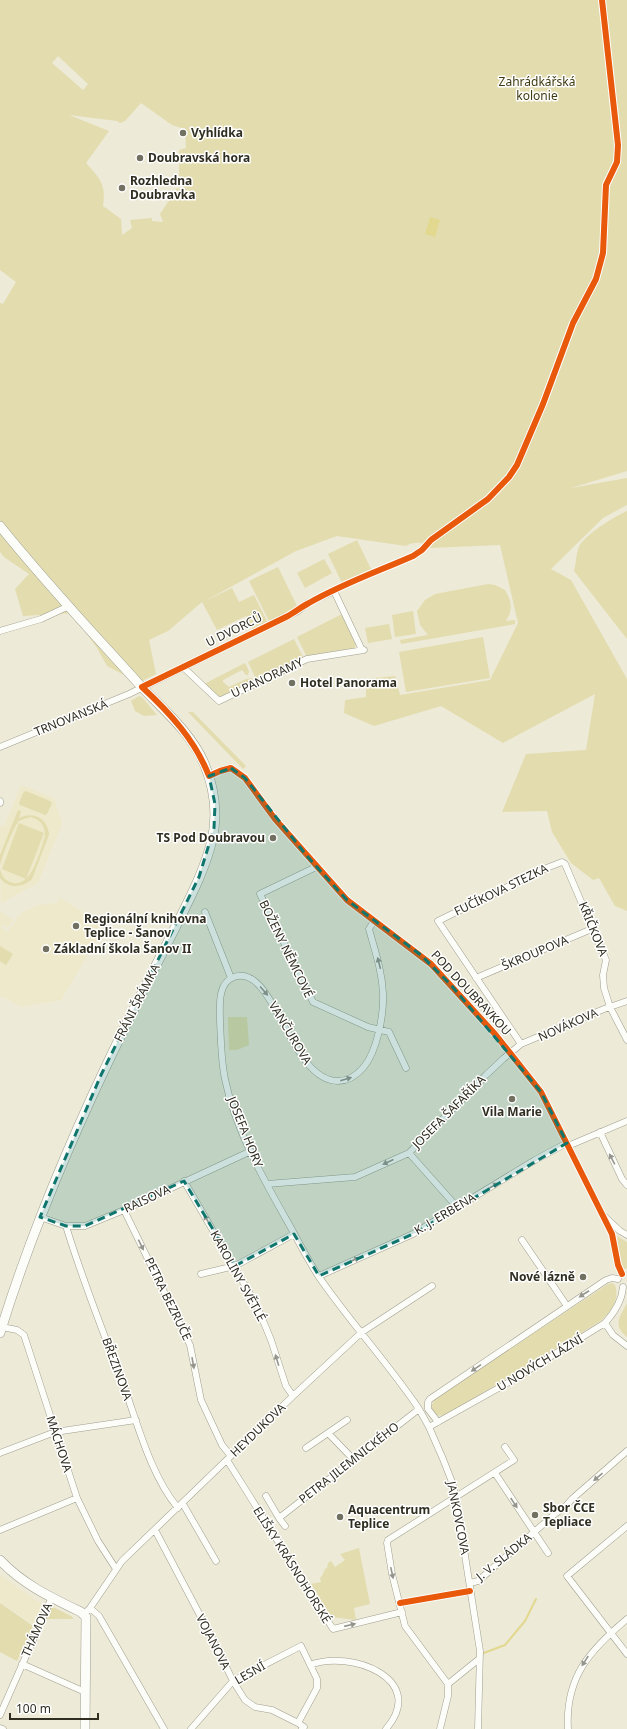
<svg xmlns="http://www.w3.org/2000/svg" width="627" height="1729" font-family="'Noto Sans',sans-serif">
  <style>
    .built { fill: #eee9ca }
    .green { fill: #e3dcae; fill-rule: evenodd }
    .water { fill: #e2d890 }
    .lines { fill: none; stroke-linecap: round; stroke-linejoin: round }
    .stream { stroke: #e2d890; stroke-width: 2 }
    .street-casing { stroke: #9f9e8f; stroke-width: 7 }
    .secondary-casing { stroke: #9f9e8f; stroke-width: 10 }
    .street { stroke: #fcfcf9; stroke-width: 6 }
    .secondary { stroke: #fcfcf9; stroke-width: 9 }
    .cycleway-casing { stroke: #fff; stroke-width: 8 }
    .cycleway { stroke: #e8590c; stroke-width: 6 }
    .oneway { fill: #96958d }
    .marked { fill: #0f766e; fill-opacity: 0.2; stroke: #0f766e; stroke-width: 3; stroke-dasharray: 8 5; stroke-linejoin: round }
    .poi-dot { fill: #727061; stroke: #fff; stroke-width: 1.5 }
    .labels { text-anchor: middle; stroke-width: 3; stroke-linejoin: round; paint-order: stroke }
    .park-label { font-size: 12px; fill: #403a11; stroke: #fff }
    .poi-label { font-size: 12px; font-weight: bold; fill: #302e21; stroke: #fff; text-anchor: start }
    .street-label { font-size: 12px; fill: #302e21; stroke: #fff }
  </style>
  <rect width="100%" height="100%" fill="#edead7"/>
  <path class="built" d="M21 785 54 798 62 824 38 883 1 903 0 825 4 827Z
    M60 898 105 925 61 1000 21 1007 2 996 0 999V911L13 920 8 928 2 925 1 927 8 932 17 919 16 918 24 911 40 905 57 903Z
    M0 1575 44 1606 34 1625 0 1602Z"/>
  <path class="green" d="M0 0H627V471L571 488 627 478V505L603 518 551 569 571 580 627 679V911L615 906 599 878 593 880 571 863 552 832 547 811 502 812 526 754 586 750 595 694 503 743 441 706 374 726 344 713 345 700 366 697V679L395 676 400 695 490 680 518 623 500 545 430 548C423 541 413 542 406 546L337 536 296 551 205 601 232 588 239 602 254 595 268 623 253 631 246 616 217 630 202 602 168 631 149 640 156 674 142 681 126 676 107 666 97 648 72 613 23 616 15 589 29 574 4 557 0 552V303L3 304 16 282 0 270ZM58 56 88 84 83 90 52 63ZM141 103 172 125 185 129 186 148 179 150V177L188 180 181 190 177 188 160 214 163 222 152 221V218L130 220 132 228 122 235 121 219 103 206C106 184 101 180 86 163L109 131 69 115 117 121 120 123 125 121Z
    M627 511V639L574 571C576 564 576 556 578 549 583 535 614 517 627 511Z
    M357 540 372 571 343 585 328 554Z
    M324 559 332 573 305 588 297 573Z
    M278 567 298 608 270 623 249 581Z
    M488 584 495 585 505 590C512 602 513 609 506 621L515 620V624L401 644 400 640 428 635 420 625 417 611 425 600 435 594Z
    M413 611 416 634 395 637 392 615Z
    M342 614 356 643 355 648 351 650 307 657 297 637Z
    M389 624 392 639 368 643 365 628Z
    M483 637 490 678 406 692 399 652Z
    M294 639 304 659 257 681 248 662Z
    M245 663 249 671 248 675H246L242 670 223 680V682L229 687 246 679 252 678 254 683 222 697 218 696 204 684Z
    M139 696 142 697 157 715 144 716 135 711 131 701Z
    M188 712H193L246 766 243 769Z
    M26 791 50 801 52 803 47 814 45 815 20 805 19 803 23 793Z
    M18 810 21 811 19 818C33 811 48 818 49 835L32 879C22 888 9 889 0 878V855ZM31 817C41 820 45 826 45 836 40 851 31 891 10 882 4 880 0 873 0 867 0 861 14 825 19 821 22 819 27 818 31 817Z
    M19 823 44 833 26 879 2 869Z
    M0 946 13 954 6 965 0 961Z
    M228 1017H247L249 1045 237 1050H229Z
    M617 1236 627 1242V1268L622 1270Z
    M612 1283 615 1285C620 1300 611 1313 599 1322L445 1416 435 1415 431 1407 434 1400 437 1397 608 1284Z
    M627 1303V1337C612 1325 620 1317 627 1303Z
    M359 1548 370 1604 354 1608 356 1620 331 1617 311 1584 321 1582 320 1578 322 1576 325 1569 327 1568 328 1563 331 1561 335 1567 345 1560 340 1554Z
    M0 1603 33 1626 17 1661 0 1652Z
    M49 1605 71 1616 74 1619H45Z"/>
  <path class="water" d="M430 217 440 220 435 237 425 234Z"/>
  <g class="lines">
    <path class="stream" d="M481 1654 505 1645 525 1621 536 1599"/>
    <defs>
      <path id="street" d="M0 631 41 619 69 606
        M183 667 219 701 307 659 364 650
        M0 747 129 694 286 617 298 611 308 603 334 591 362 650
        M209 776 220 771 231 768 245 778 275 819 347 900 431 964 495 1034 541 1092 612 1234 618 1265 622 1274
        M0 801V803
        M316 867 260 894 313 1002 368 1027 389 1032 406 1068
        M205 912 231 978
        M374 921 369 929C375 951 382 971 383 993 384 1015 377 1052 363 1068 356 1076 349 1081 338 1081 289 1081 275 962 234 977 217 983 220 1007 220 1021 221 1040 221 1060 225 1079 235 1128 261 1175 286 1219 297 1238 307 1259 319 1277 350 1322 388 1363 419 1409L429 1427 443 1459 452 1482 456 1498 480 1651 478 1729
        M476 978 594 928
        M521 1044 438 921 544 869 562 862 565 864 606 960 603 975 604 988 610 1007 627 1040
        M600 1132 622 1179 627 1185
        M568 1146 627 1121
        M409 1153 457 1207
        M184 1181 257 1306 271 1340 286 1386 293 1396
        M267 1184 355 1177 409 1153 486 1075 503 1059 521 1044 604 1009 627 1001
        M124 1210 190 1345 201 1400 222 1445 231 1456
        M40 1217 66 1226H85L124 1210 251 1151
        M605 1217 620 1231 627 1235
        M66 1226C83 1282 105 1337 126 1392 139 1429 152 1477 178 1508
        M522 1240 567 1306
        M201 1274 235 1266 294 1234
        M319 1276 413 1234 535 1160 567 1143
        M605 1323 613 1335 627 1346
        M2 1327 17 1330 24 1335 77 1498 98 1541 116 1569
        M438 1422 428 1409V1402L430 1399 606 1280 612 1278 618 1279
        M429 1427 511 1381 605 1323C614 1313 622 1301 623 1287
        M328 1433 353 1459
        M306 1448 347 1420
        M0 1453 55 1432 136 1420
        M227 1460 333 1629 402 1612
        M495 1473 548 1553
        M266 1496 279 1518 419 1409
        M183 1504 216 1561
        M279 1518 285 1526
        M627 1526 567 1576 627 1654
        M0 1530 77 1498
        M155 1530 212 1638 233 1681 245 1700 255 1707 272 1710 298 1723
        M470 1583 478 1581 556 1513 564 1508 572 1499 627 1451
        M400 1603 470 1591
        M90 1608 99 1616 164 1729
        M84 1614 90 1608 122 1561 293 1396 362 1332 432 1286
        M22 1664 85 1692
        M310 1665C350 1649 429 1679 386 1729
        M448 1684 479 1659
        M0 1715 52 1597
        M0 1728 3 1729
        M191 1729 233 1681 301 1646 317 1679V1688L298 1723 304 1727 302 1729
        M440 1729 448 1696V1684L405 1626 392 1574 387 1543 388 1540 514 1460 505 1447
        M568 1729C565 1677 590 1650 627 1619"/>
      <path id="secondary" d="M0 526C44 581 92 632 139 684 162 709 190 731 204 763 214 787 218 814 212 840 205 869 191 896 178 922 160 958 141 994 123 1031 75 1129 32 1229 0 1333
        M0 1560C22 1584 52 1598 81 1612L86 1617 85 1729"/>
    </defs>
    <use href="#street" class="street-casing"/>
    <use href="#secondary" class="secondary-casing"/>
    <use href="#street" class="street"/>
    <use href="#secondary" class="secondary"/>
    <defs>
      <path id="cycleway" d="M602 0 618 145 617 162 606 185 603 253 596 279 573 323 543 404 517 465 509 477 488 499 431 540 422 550 413 556C379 571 342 584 309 603 301 607 294 613 286 617L142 687C170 713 195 740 209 776L220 771 231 768 245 778 275 819 347 900 431 964 495 1034 541 1092 612 1234 618 1265 622 1274
        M400 1603 470 1591"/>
    </defs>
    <use href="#cycleway" class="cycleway-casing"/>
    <use href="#cycleway" class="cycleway"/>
  </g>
  <defs><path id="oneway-solid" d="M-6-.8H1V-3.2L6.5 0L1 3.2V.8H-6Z"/></defs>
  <g class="oneway">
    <use href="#oneway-solid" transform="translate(379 963) rotate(-104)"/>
    <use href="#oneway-solid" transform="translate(264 991) rotate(49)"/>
    <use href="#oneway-solid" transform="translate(346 1079) rotate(-16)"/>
    <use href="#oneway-solid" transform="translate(612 1159) rotate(-118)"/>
    <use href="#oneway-solid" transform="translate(388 1162) rotate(155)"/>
    <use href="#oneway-solid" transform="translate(493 1186) rotate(-31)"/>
    <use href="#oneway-solid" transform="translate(207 1220) rotate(-121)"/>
    <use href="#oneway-solid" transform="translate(141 1245) rotate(64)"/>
    <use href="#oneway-solid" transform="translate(354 1260) rotate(-24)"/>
    <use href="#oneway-solid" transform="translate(584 1294) rotate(147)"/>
    <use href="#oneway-solid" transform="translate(277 1360) rotate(-107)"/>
    <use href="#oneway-solid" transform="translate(193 1363) rotate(80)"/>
    <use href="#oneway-solid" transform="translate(476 1368) rotate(146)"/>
    <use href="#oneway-solid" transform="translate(598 1477) rotate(140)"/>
    <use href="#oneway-solid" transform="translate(514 1503) rotate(57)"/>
    <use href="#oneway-solid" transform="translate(392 1573) rotate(78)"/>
    <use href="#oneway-solid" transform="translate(350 1625) rotate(-13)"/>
    <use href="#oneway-solid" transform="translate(585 1661) rotate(123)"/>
  </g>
  <path class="marked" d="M231 768 245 778 307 856 347 900 421 955 451 985 541 1092 567 1143 413 1234 319 1276 294 1234 235 1266 184 1181 85 1226H66L40 1217 101 1075 199 877 214 828 215 804 209 776Z"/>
  <g class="poi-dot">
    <circle cx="183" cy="133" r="4"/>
    <circle cx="140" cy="158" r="4"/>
    <circle cx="122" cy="188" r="4"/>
    <circle cx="292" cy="683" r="4"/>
    <circle cx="273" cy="838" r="4"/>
    <circle cx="76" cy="926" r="4"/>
    <circle cx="46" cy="949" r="4"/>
    <circle cx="512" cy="1099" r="4"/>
    <circle cx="583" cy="1277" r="4"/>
    <circle cx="535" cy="1515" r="4"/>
    <circle cx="340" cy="1517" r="4"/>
  </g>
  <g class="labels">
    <g class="park-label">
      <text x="537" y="86">Zahrádkářská<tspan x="537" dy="14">kolonie</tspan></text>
    </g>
    <g class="poi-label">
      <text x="191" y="137">Vyhlídka</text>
      <text x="148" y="162">Doubravská hora</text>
      <text x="130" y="185">Rozhledna<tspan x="130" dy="14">Doubravka</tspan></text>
      <text x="300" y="687">Hotel Panorama</text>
      <text x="265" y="842" text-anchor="end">TS Pod Doubravou</text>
      <text x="84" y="923">Regionální knihovna<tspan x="84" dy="14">Teplice - Šanov</tspan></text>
      <text x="54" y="953">Základní škola Šanov II</text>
      <text x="512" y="1116" text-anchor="middle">Vila Marie</text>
      <text x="575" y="1281" text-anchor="end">Nové lázně</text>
      <text x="543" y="1512">Sbor ČCE<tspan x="543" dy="14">Tepliace</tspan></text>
      <text x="348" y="1514">Aquacentrum<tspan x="348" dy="14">Teplice</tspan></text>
    </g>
    <g class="street-label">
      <text transform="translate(234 630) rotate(-26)" y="4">U DVORCŮ</text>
      <text transform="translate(267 678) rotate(-25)" y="4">U PANORAMY</text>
      <text transform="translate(71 718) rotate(-22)" y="4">TRNOVANSKÁ</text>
      <text transform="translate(501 890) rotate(-26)" y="4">FUČÍKOVA STEZKA</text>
      <text transform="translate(593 929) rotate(68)" y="4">KŘIČKOVA</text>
      <text transform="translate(286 949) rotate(64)" y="4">BOŽENY NĚMCOVÉ</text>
      <text transform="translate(535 953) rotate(-23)" y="4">ŠKROUPOVA</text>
      <text transform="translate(471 993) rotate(47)" y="4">POD DOUBRAVKOU</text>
      <text transform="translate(137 1003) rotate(-63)" y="4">FRÁNI ŠRÁMKA</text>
      <text transform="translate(568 1025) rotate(-24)" y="4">NOVÁKOVA</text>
      <text transform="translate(290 1033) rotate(59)" y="4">VANČUROVA</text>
      <text transform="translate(449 1112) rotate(-45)" y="4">JOSEFA ŠAFAŘÍKA</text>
      <text transform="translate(245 1132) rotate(68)" y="4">JOSEFA HORY</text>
      <text transform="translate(147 1199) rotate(-25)" y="4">RAISOVA</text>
      <text transform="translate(445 1214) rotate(-31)" y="4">K. J. ERBENA</text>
      <text transform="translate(238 1276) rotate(61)" y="4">KAROLINY SVĚTLÉ</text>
      <text transform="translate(168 1299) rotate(64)" y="4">PETRA BEZRUČE</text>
      <text transform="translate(540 1363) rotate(-31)" y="4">U NOVÝCH LÁZNÍ</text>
      <text transform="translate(117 1369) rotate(70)" y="4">BŘEZINOVA</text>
      <text transform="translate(258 1430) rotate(-44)" y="4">HEYDUKOVA</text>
      <text transform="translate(59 1444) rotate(72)" y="4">MÁCHOVA</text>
      <text transform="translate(349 1463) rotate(-38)" y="4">PETRA JILEMNICKÉHO</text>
      <text transform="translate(458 1518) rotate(79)" y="4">JANKOVCOVA</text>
      <text transform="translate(504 1557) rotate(-39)" y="4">J. V. SLÁDKA</text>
      <text transform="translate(292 1565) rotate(58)" y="4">ELIŠKY KRÁSNOHORSKÉ</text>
      <text transform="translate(37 1630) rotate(-66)" y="4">THÁMOVA</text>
      <text transform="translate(213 1642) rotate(63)" y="4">VOJANOVA</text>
      <text transform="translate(250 1673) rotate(-30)" y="4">LESNÍ</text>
    </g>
  </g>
  <path d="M10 1713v6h88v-6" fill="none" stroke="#302e21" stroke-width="2"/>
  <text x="16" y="1713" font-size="12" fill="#302e21" stroke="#ffffff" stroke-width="3" paint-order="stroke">100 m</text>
</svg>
